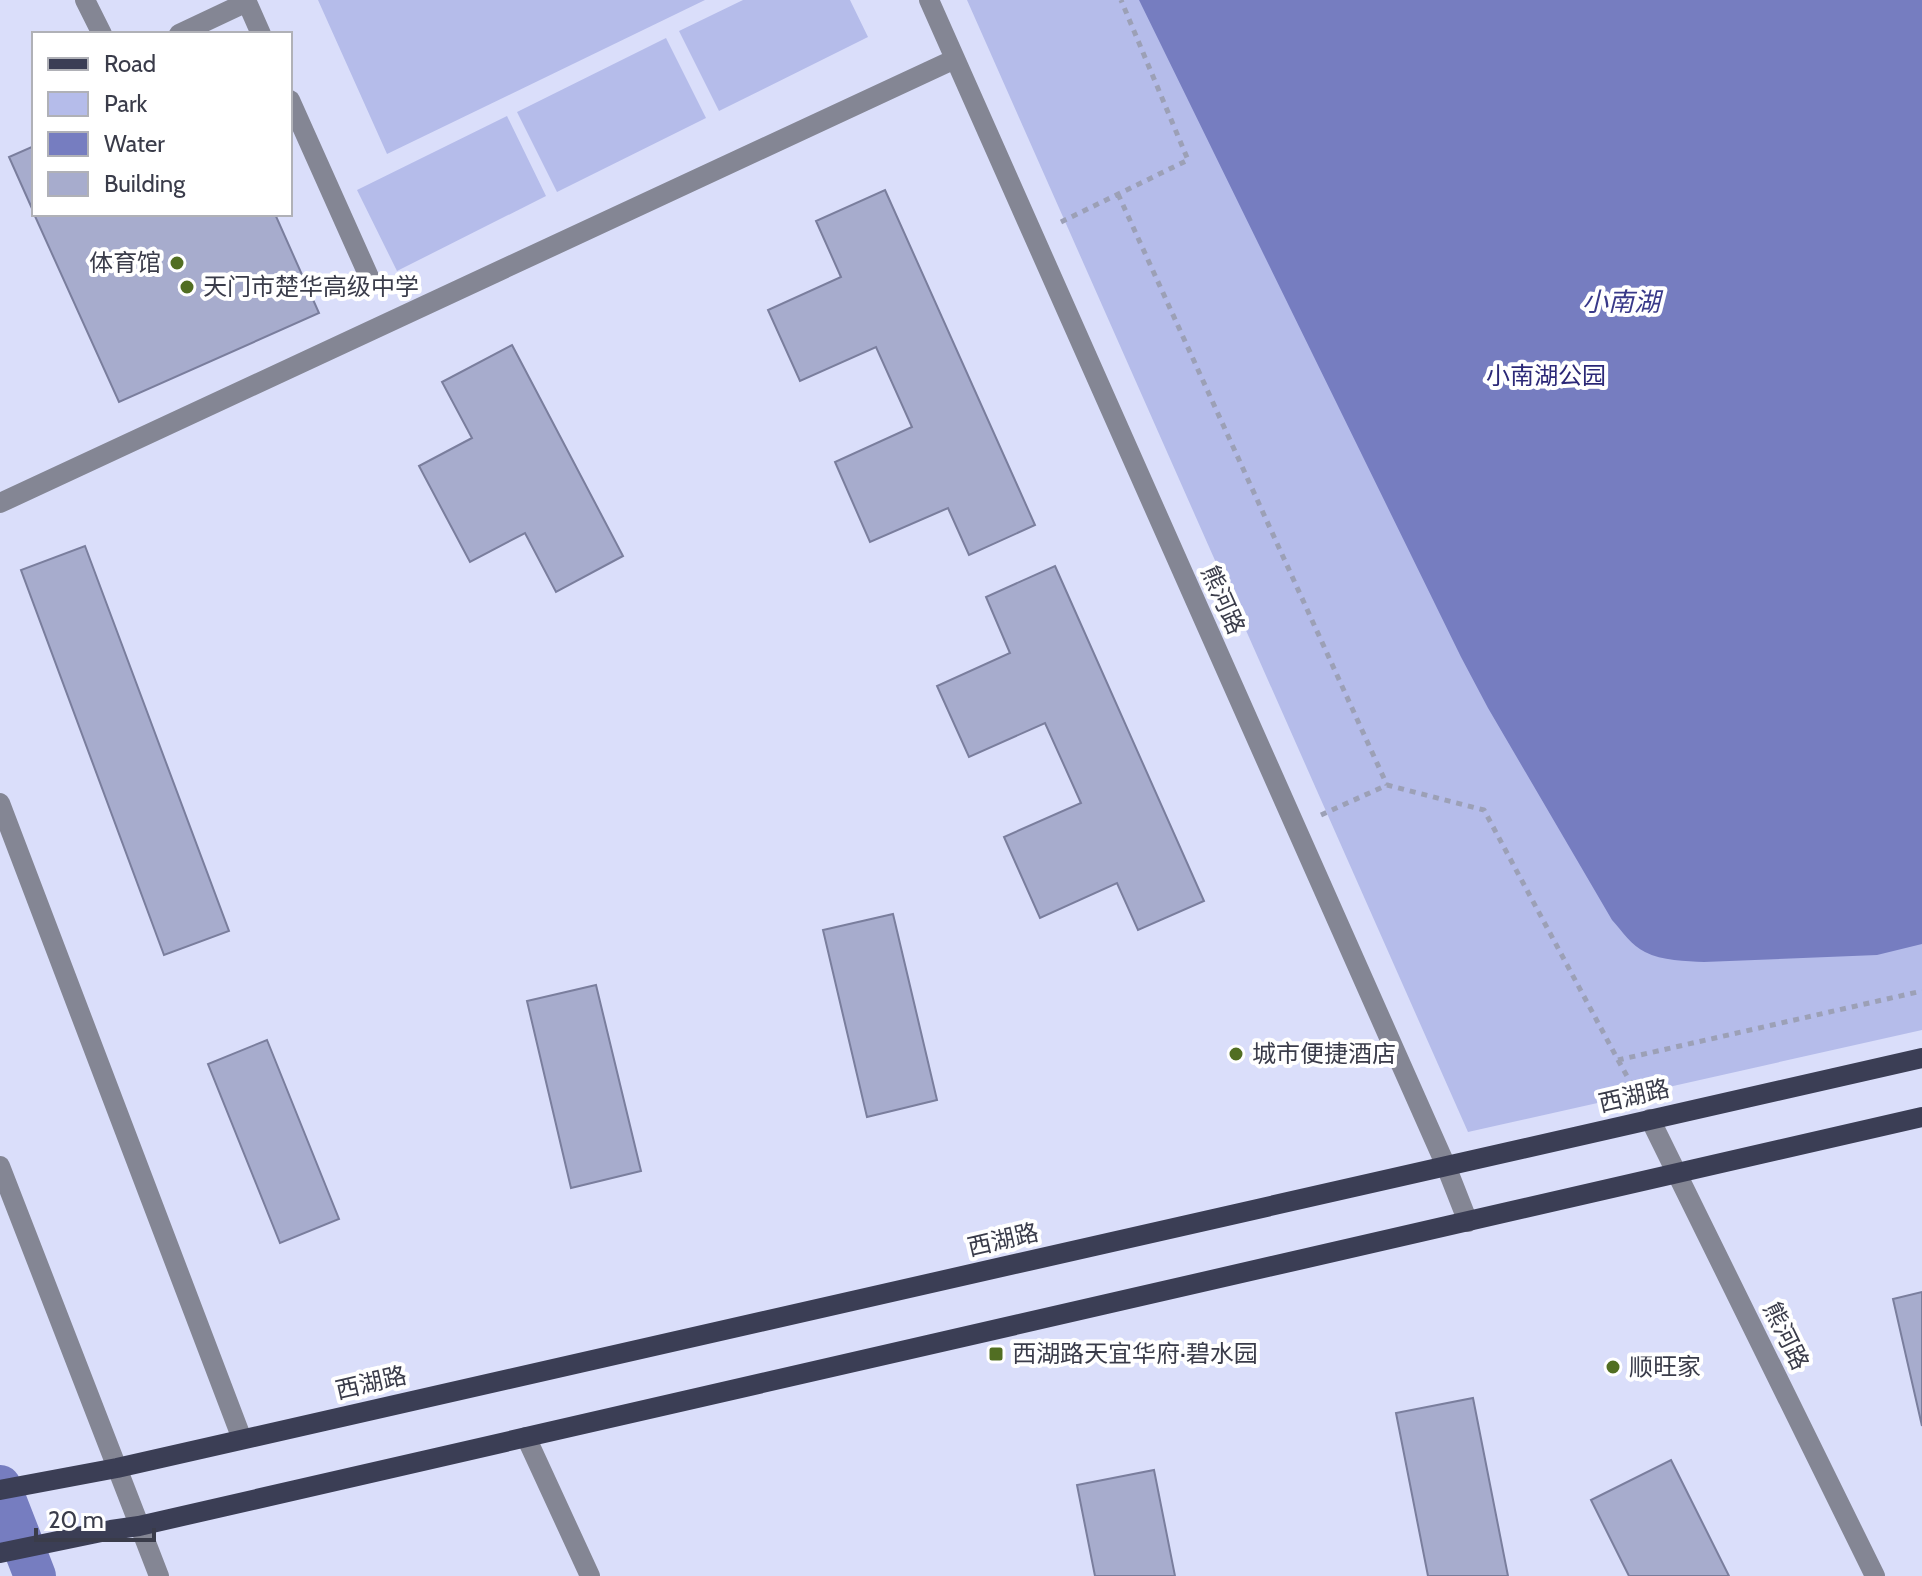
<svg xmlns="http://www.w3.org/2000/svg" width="1922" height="1576" font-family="Cabin,'Noto Sans SC',sans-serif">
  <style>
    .green { fill: #b5bcea }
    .water { fill: #767dc0 }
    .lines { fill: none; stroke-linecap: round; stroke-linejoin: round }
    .canal { stroke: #767dc0; stroke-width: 42 }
    .building { fill: #a7accd; stroke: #7a7e9d; stroke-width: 2 }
    .path { stroke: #9ca0b6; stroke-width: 5; stroke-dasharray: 6 6; stroke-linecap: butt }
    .minor { stroke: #848694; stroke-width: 20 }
    .major { stroke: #3b3e55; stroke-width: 20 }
    .poi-dot { fill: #516e22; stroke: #fff; stroke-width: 3 }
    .labels { text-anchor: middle; stroke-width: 8; stroke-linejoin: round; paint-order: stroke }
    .poi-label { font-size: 24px; fill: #3a3c4a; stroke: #fff; text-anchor: start }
    .park-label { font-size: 24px; fill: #2b2877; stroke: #fff }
    .street-label { font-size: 24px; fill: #3a3c4a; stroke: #fff }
    .water-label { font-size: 26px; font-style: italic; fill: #383989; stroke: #fff }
  </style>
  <rect width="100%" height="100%" fill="#dadefa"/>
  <path class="green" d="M318 0H705L387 154Z
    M743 0H850L868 37 719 111 679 31Z
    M967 0H1922V1030L1468 1132Z
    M666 38 706 118 557 192 517 112Z
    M507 116 546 196 397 271 357 190Z"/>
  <path class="water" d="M1139 0H1922V944L1877 955 1704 962C1686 961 1662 961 1645 952 1632 946 1622 931 1612 920L1488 708 1461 657Z"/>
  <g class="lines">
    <path class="canal" d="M0 1486 35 1576"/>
  </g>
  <path class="building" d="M34 146V213L9 157Z
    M885 190 1035 525 969 555 948 508 870 542 835 462 912 427 876 347 800 381 768 310 841 277 816 221Z
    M34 214H275L319 313 119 402Z
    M512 345 623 556 556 592 525 533 470 562 419 466 472 438 442 382Z
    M85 546 229 931 164 955 21 570Z
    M1055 566 1204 901 1138 930 1117 883 1040 918 1004 837 1081 803 1045 723 969 757 937 686 1010 653 986 597Z
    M893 914 937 1100 867 1117 823 930Z
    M596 985 641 1171 571 1188 527 1001Z
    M267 1040 339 1219 280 1243 208 1064Z
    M1922 1292V1426L1893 1299Z
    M1473 1398 1508 1576H1428L1396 1413Z
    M1671 1460 1729 1576H1629L1591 1500Z
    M1154 1470 1175 1576H1095L1077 1485Z"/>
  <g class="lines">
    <path class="path" d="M1118 194 1387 785
      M1061 222 1188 160 1121 0
      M1321 815 1387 785 1484 810 1618 1060 1922 991
      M1618 1060 1637 1094"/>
    <path class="minor" d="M85 0 102 34
      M246 0 261 34
      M929 0 1446 1166 1468 1222
      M179 34 247 2
      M290 100 370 279
      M0 503 955 59
      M0 803 242 1439
      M1650 1119 1875 1576
      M0 1166 159 1576
      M526 1437 590 1576"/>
    <path class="major" d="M0 1490 117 1468 1922 1058
      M0 1553 111 1530 139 1526 1922 1117"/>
  </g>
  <g class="poi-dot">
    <circle cx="177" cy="263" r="8"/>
    <circle cx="187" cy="287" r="8"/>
    <circle cx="1236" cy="1054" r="8"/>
    <rect x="988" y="1346" width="16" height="16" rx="4"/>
    <circle cx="1613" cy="1367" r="8"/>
  </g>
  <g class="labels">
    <g class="poi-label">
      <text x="161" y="271" text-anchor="end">体育馆</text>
      <text x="203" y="295">天门市楚华高级中学</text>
      <text x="1252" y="1062">城市便捷酒店</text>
      <text x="1012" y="1362">西湖路天宜华府·碧水园</text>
      <text x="1629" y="1375">顺旺家</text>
    </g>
    <g class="park-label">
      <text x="1546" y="384">小南湖公园</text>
    </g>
    <g class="street-label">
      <text transform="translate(1223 600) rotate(66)" y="8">熊河路</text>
      <text transform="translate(1634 1096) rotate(-13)" y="8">西湖路</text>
      <text transform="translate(1003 1240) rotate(-13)" y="8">西湖路</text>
      <text transform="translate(1786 1336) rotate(64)" y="8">熊河路</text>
      <text transform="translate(371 1383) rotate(-13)" y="8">西湖路</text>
    </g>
    <g class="water-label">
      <text x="1621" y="311">小南湖</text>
    </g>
  </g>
  <rect x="32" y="32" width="260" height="184" fill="#ffffff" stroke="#b0b1b7" stroke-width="2"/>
  <rect x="48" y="58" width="40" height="12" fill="#3b3e55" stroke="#b0b1b7" stroke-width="2"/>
  <text x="104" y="72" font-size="24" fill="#3a3c4a">Road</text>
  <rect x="48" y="92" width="40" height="24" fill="#b5bcea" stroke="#b0b1b7" stroke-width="2"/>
  <text x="104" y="112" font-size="24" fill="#3a3c4a">Park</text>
  <rect x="48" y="132" width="40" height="24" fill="#767dc0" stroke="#b0b1b7" stroke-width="2"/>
  <text x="104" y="152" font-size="24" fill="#3a3c4a">Water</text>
  <rect x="48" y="172" width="40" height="24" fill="#a7accd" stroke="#b0b1b7" stroke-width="2"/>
  <text x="104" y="192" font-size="24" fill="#3a3c4a">Building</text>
  <path d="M36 1528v12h118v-12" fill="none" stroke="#3a3c4a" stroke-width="4"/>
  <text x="48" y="1528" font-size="24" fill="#3a3c4a" stroke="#ffffff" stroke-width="6" paint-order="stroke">20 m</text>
</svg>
